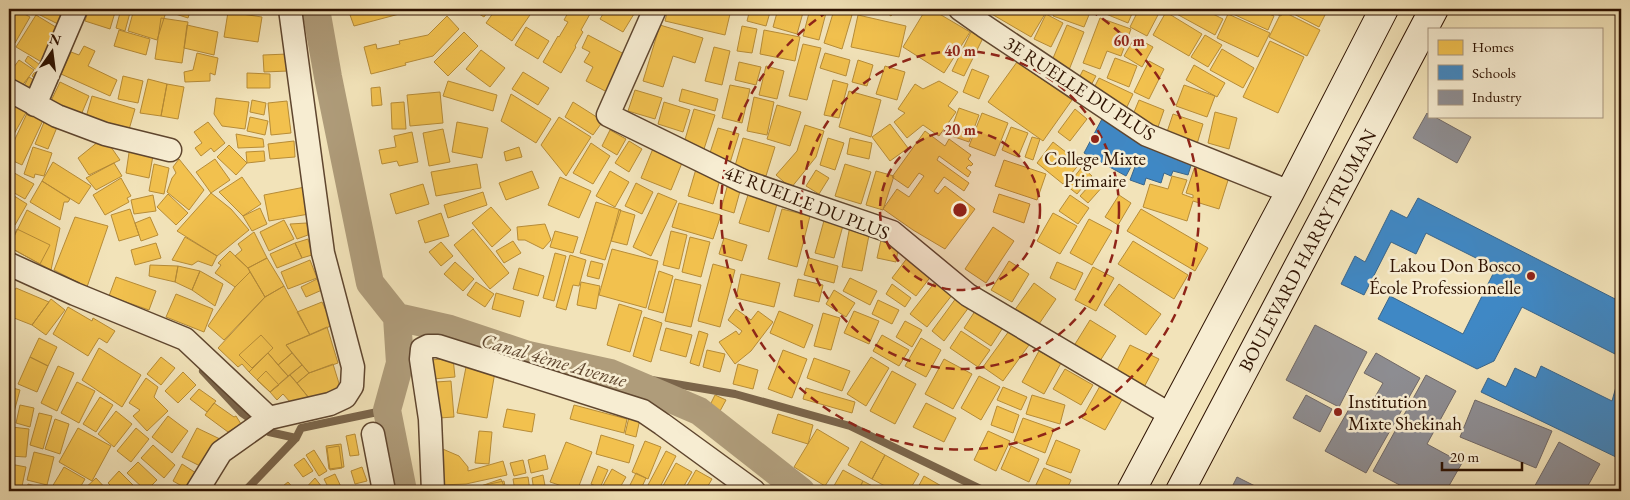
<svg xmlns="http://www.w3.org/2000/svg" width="1630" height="500" font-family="'EB Garamond',serif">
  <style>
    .homes { fill: #f2c14e; stroke: #b78c37 }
    .schools { fill: #3f88c5; stroke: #3a658a }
    .industry { fill: #8d8d92; stroke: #706866 }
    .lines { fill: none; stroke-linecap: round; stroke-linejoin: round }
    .stream { stroke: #7b654a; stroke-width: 8 }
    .canal { stroke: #af9c7a; stroke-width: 28 }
    .street-casing { stroke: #5f462f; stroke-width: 25 }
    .secondary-casing { stroke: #2e1201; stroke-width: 30 }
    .street { stroke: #f7edd2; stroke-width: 22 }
    .secondary { stroke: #f7edd2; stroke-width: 28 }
    .ring { fill: none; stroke: #8f2418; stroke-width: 2.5; stroke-dasharray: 9 6 }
    .poi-dot { fill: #8f2418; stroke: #f7edd2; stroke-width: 2 }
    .labels { text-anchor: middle; stroke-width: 5; stroke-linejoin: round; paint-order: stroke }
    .street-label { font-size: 19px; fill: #2e1201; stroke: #f7edd2 }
    .poi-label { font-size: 19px; fill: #2e1201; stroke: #f7edd2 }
    .water-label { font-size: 20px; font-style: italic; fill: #624931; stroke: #f7edd2 }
    .centre { fill: #8f2418; stroke: #f7edd2; stroke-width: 2.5 }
    .ring-label { font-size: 15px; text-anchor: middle; font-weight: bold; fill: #8f2418; stroke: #f7edd2; stroke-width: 5; stroke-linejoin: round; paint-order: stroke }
  </style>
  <rect width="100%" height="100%" fill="#f2e3b9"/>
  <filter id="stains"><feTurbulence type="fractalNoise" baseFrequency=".004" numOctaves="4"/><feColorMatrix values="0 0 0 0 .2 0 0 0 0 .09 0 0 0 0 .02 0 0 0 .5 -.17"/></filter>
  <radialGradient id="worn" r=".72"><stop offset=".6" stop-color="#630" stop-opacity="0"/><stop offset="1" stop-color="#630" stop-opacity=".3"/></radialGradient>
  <path class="homes" d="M9 9H15L30 17 15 43 9 39Z
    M25 9H40L37 14Z
    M43 9H58L70 15 64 27 40 15Z
    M89 9H116L110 29 85 21Z
    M121 9H131L125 31 116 28Z
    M134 9H167L157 40 128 31Z
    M167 9H191L188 18 166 11Z
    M348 9H363L349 12Z
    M371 9H403V13L354 26 350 15Z
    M409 9H431L408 13Z
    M471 9H490L484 17Z
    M496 9H527L532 12 512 41 486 23Z
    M570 9H580L590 14 581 30 583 32 575 46 576 47 561 73 543 62 558 36 559 37 568 22 564 20Z
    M606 9H637L623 32 600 19Z
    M668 9H707L730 14 725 35 665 21Z
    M727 9H746V13Z
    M750 9H771L766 26 747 21Z
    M778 9H804L797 34 773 27Z
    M810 9H827L819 40 803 36Z
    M881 9H896L891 16Z
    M926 9H931L970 32 944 73 903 47Z
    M983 9H1048L1031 37Z
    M1056 9H1086L1091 10 1084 27 1053 16Z
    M1102 9H1134L1128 23 1101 12Z
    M1139 9H1150L1159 13 1147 36 1130 27Z
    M1175 9H1203L1223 19 1215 35 1173 12Z
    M1222 9H1258L1274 16 1268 30Z
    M1264 9H1284L1281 16Z
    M1287 9H1328L1319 27 1286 10Z
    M834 10 852 15 842 49 824 43Z
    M1282 11 1320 30 1307 56 1269 37Z
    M228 12 262 17 258 42 224 37Z
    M1166 12 1202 34 1189 56 1153 35Z
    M1046 14 1063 23 1051 47 1034 39Z
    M1228 14 1270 33 1258 57 1217 38Z
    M36 15 64 32 45 64 16 47Z
    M858 15 906 26 899 57 851 47Z
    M447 16 459 29 433 56 405 63 406 65 371 74 364 47 376 44 377 49 400 44 399 41 428 35Z
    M161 18 188 22 182 63 155 59Z
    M1100 18 1131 29 1121 56 1107 51 1100 69 1083 63Z
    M187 25 218 32 214 55 184 48Z
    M660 25 703 38 695 63 673 56 663 87 643 81Z
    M1067 25 1084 32 1069 70 1051 63Z
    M742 26 757 29 752 53 737 51Z
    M526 27 549 41 538 59 515 45Z
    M119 30 150 39 146 55 114 46Z
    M764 30 800 37 795 61 760 54Z
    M464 32 478 46 448 76 434 62Z
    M971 32 983 38 964 76 952 71Z
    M588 35 626 55 607 92 586 81 593 67 584 62 590 52 582 48Z
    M1205 35 1222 45 1208 67 1191 57Z
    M1135 37 1153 47 1142 67 1124 56Z
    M1270 41 1304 57 1278 113 1243 97Z
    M803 44 821 48 807 100 789 96Z
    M84 46 95 51 88 66 117 80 110 96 61 74 71 52 79 55Z
    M714 47 730 51 722 85 705 81Z
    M1222 49 1254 68 1243 88 1210 70Z
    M481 50 505 68 490 87 466 69Z
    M197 53 218 58 215 75 210 73V81L185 82 184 72 193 70Z
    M825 53 850 60 846 76 820 68Z
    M288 54V71L264 72 263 55Z
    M28 56 47 70 39 81 32 76 36 70 25 61Z
    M1115 58 1137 66 1129 87 1107 78Z
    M19 60 34 70 18 91 9 84V74Z
    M858 60 873 65 867 86 852 82Z
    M1149 61 1164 69 1149 99 1134 92Z
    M739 62 761 67 756 85 735 80Z
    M1017 62 1072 100 1043 141 988 102Z
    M1194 65 1225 83 1217 97 1186 80Z
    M766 66 784 71 777 99 759 95Z
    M885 66 905 72 897 100 876 94Z
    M972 69 989 76 979 99 963 92Z
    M1083 70 1096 76 1090 87 1077 82Z
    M523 72 549 88 538 105 512 89Z
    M247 73 270 74V88H247Z
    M123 76 143 81 138 103 118 99Z
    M29 77 41 85 32 98 21 91Z
    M1099 78 1133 94 1125 111 1091 94Z
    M148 79 167 84 161 116 140 113Z
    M833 80 848 84 839 118 824 115Z
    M448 81 497 95 493 111 443 96Z
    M939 81 958 92 948 106 956 112 939 136 923 125 907 138 894 122 905 113 898 109 915 84 923 89Z
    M60 82 89 96 81 115 51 101Z
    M167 84 184 87 178 119 161 116Z
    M730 85 750 89 742 123 722 118Z
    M1184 85 1215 96 1207 117 1176 106Z
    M380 87 382 105 372 106 371 88Z
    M682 89 718 99 715 111 679 101Z
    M635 90 662 98 655 119 628 111Z
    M849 91 881 100 871 137 839 127Z
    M440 92 443 123 410 126 407 95Z
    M511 94 551 119 536 143 501 121Z
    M92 96 135 109 128 133 85 121Z
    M9 97 28 109 9 143Z
    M754 97 774 102 767 135 747 131Z
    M216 98 249 102 245 129 222 126 214 114Z
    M252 100 266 103 264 115 250 112Z
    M1139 100 1164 110 1158 127 1132 117Z
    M287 101 291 133 271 135 268 103Z
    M404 102 406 129H392L391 103Z
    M573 102 603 121 593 135 565 117Z
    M664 102 690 110 683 132 658 124Z
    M777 105 801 112 790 146 767 139Z
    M959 108 979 115 969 142 949 135Z
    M29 109 45 116 22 165 9 159V152Z
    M694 109 715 115 704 149 684 143Z
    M1075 109 1087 119 1070 141 1058 132Z
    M1215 112 1237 118 1229 149 1208 143Z
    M982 113 1008 123 995 156 969 146Z
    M1173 114 1203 124 1197 144 1166 135Z
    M47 115 60 120 48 149 35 144Z
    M250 117 268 121 265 135 247 131Z
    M559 117 591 137 566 176 541 145Z
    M208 122 225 143 214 152 211 148 201 156 195 148 202 143 194 132Z
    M457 122 488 128 482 158 452 152Z
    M890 124 908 148 890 161 872 137Z
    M805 125 824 131 816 157 791 188 776 175 797 151Z
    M1011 127 1028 133 1018 157 1002 150Z
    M718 128 739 134 729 166 708 159Z
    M443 129 450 162 429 166 423 133Z
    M610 130 626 139 617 155 602 146Z
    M925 131 945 146 949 139 971 155 968 159 973 164 971 166 969 165 966 168 971 172 968 177 939 156 937 160 969 183 964 191 944 177 934 191 938 194 945 186 975 209 945 249 913 230 883 209 897 189 909 197 924 176 919 173 908 188 892 177Z
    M412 132 418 162 399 166 397 161 382 164 379 150 396 147 394 136Z
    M236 134 263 139 264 147 238 148Z
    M104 137 120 160 89 175 78 158Z
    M1032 137 1040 139 1033 160 1025 157Z
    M743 138 775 147 766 176 735 166Z
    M828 138 844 143 835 170 820 165Z
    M850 138 872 143 869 159 847 154Z
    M294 141 295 157 270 159 268 144Z
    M629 141 642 149 629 172 615 163Z
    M1053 142 1080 163 1063 184 1037 163Z
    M591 143 610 156 593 184 573 173Z
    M229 145 247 163 236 175 217 157Z
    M130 146 154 150 149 178 126 173Z
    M654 146 684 158 671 190 641 178Z
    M33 147 52 153 44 176 35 174 34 178 24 174Z
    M519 147 522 157 506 161 504 152Z
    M264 151 265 161 247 163 246 152Z
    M179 159 204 190 189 210 167 192 172 178 176 173 173 167Z
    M215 159 230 180 211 193 196 172Z
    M1004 160 1046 174 1037 200 995 186Z
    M53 162 91 186 79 204 42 181Z
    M114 163 122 176 96 190 86 178Z
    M154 164 169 168 164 194 149 191Z
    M477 164 481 188 436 196 431 172Z
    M845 164 871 172 861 204 835 196Z
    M1195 166 1229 177 1219 209 1193 201 1187 221 1143 207 1150 184 1168 189 1172 176 1187 180 1182 194 1193 198V195L1186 193Z
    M1082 167 1092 176 1077 194 1067 186Z
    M696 169 721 176 713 204 688 196Z
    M9 170 34 184 25 199 9 190Z
    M816 170 829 178 819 194 806 186Z
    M532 171 539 188 506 200 499 183Z
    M610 171 629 182 615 207 596 196Z
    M876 171 894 176 883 210 866 205Z
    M242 177 261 204 243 216 219 192Z
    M560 177 591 191 579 218 548 205Z
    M121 178 131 196 127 198 129 202 105 215 93 195Z
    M1096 178 1104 185 1088 203 1080 196Z
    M729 180 742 184 734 213 721 209Z
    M42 181 70 199 68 202H64L60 220 30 202Z
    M636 183 653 192 642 214 625 206Z
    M423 184 429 204 396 214 390 194Z
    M305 187 309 214 269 221 264 195Z
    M483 192 487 205 448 218 444 205Z
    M211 193 231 209 249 230 217 256 177 231Z
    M658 193 677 201 651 256 633 247Z
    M11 194 27 204 15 225 9 222V198Z
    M168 194 188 213 176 225 157 207Z
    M999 194 1030 204 1024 223 993 212Z
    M153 195 156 211 134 214 131 200Z
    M748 195 777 204 769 232 739 223Z
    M1070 195 1089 208 1078 224 1059 211Z
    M1119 195 1131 203 1118 225 1105 217Z
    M596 202 621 210 605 260 580 253Z
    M679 203 721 215 713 239 672 227Z
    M491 207 511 230 492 247 472 223Z
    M260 208 267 224 252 231 243 216Z
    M130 209 139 235 119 241 111 215Z
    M782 209 810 216 797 267 768 259Z
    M1141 209 1208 248 1195 271 1127 231Z
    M27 210 60 228 51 270 9 247Z
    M619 210 635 215 627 245 611 241Z
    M441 213 449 236 425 243 418 221Z
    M1053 213 1077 226 1060 254 1037 241Z
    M75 217 108 226 87 287 54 270Z
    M150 217 158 235 141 241 135 223Z
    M825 217 844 222 834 258 815 253Z
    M1089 219 1112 231 1092 265 1070 253Z
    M284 220 294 239 269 251 260 232Z
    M307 223 308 235 297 239 290 224Z
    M545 224 551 240 543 249 525 240H518L517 227Z
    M850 226 870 230 862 271 842 267Z
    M993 227 1014 241 986 283 965 269Z
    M17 229 50 245 40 264 9 247Z
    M473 229 509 273 490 289 454 245Z
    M555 231 578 237 573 253 550 247Z
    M671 231 687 235 679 269 663 265Z
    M254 232 267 258 248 268 235 256 242 250 238 244Z
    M185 237 217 256 212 266 198 261 192 265 172 260Z
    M690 237 710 242 701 277 682 272Z
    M724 238 747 245 742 261 719 254Z
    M308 239 312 255 302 258 295 243Z
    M881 240 899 244 896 262 877 258Z
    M513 241 521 253 504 263 496 251Z
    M1133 241 1188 275 1174 299 1118 264Z
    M441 242 453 256 441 266 429 252Z
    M156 243 161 258 135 265 131 250Z
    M295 243 302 258 277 268 270 254Z
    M612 249 658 261 646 308 599 295Z
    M230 251 248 268 250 272 235 287 215 273 221 265 218 263Z
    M555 253 566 256 554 301 543 298Z
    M911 253 935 271 916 296 892 278Z
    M570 255 586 260 579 286 573 285 566 310 556 307Z
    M267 258 284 286 265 297 248 268Z
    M809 258 838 266 834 283 804 275Z
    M310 260 317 278 288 289 281 272Z
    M591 261 603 264 599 279 587 276Z
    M1009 261 1029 274 1012 302 991 290Z
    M455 262 474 279 463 291 444 274Z
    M1057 262 1083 273 1075 290 1050 278Z
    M713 264 735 270 720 327 698 321Z
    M150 265 178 266 175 282 149 276Z
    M178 266 200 271 192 290 175 282Z
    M1093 267 1114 278 1096 311 1075 300Z
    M519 268 544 276 538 296 513 289Z
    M200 271 223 284 215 306 192 290Z
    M659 271 673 276 663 313 648 309Z
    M250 272 265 297 224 340 208 326 235 287Z
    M741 274 780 283 774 307 736 298Z
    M116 277 156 291 149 310 109 296Z
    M939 277 956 290 927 327 910 314Z
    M850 278 877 291 870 305 843 291Z
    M317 279 322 290 306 297 301 287Z
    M675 279 701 285 691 327 665 321Z
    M798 279 823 285 819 302 794 296Z
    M476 282 494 294 485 307 467 295Z
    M581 282 600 286 596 309 577 305Z
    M1034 283 1056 299 1037 327 1014 311Z
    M892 284 911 298 905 307 886 294Z
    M1119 284 1161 314 1146 335 1104 305Z
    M284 286 310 335 286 345 292 353 278 365 268 353 249 372 242 364 238 367 218 348 265 297Z
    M16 288 49 302 32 325 9 316V300Z
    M834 290 855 303 846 317 826 304Z
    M496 293 524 301 520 317 492 309Z
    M176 294 213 309 204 332 166 317Z
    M959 294 972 303 944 341 932 331Z
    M51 299 65 310 46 335 32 325Z
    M878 300 899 310 892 324 872 314Z
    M322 302 333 325 310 335 297 312Z
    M619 304 642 311 630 352 607 345Z
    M68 307 92 321 93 318 115 331 107 343 99 338 88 356 53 334Z
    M977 308 1004 326 991 346 964 328Z
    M736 309 751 320 758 311 773 322 751 351 735 364 719 342 736 331 739 335 742 331 728 320Z
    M779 311 813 325 804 348 770 333Z
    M854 311 879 321 869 344 844 333Z
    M823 313 840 318 831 350 814 346Z
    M644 317 662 323 651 362 633 356Z
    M1090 320 1116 336 1098 364 1072 349Z
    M905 321 922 330 912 347 896 337Z
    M327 327 338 363 309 373 286 345Z
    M666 328 692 335 686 357 660 350Z
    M699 331 708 334 699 366 690 363Z
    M961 331 990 350 978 367 950 348Z
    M1009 331 1029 345 1003 381 983 367Z
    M261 335 273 348 252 368 239 355Z
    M882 335 909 350 899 366 873 351Z
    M39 338 57 347 48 366 30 357Z
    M921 338 941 350 926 377 905 366Z
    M1130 345 1159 359 1143 389 1115 374Z
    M99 348 141 375 122 407 82 380Z
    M707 350 725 354 720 372 703 367Z
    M783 350 807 359 792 398 768 389Z
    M1039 351 1061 363 1044 394 1022 382Z
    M268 353 288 376 270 392 249 372Z
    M292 353 302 365 288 376 278 365Z
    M30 357 48 366 37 392 18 384Z
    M161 357 175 368 161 385 147 374Z
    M871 357 889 368 866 406 847 394Z
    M453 358 455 377 433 379 431 360Z
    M814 358 850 371 842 391 807 378Z
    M944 359 972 374 953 409 925 394Z
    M333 364 341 390 309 398 297 383 309 373Z
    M738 364 758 370 753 389 733 384Z
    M302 365 309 373 297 383 290 375Z
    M58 366 74 373 57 411 41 403Z
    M466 367 495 372 487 418 457 413Z
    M1065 369 1093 385 1081 405 1053 389Z
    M266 371 279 385 270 392 257 380Z
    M892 371 916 384 895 424 870 411Z
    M183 372 196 385 178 403 165 391Z
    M290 375 309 398 291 403 283 394 277 400 270 392Z
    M979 376 1000 387 981 420 961 408Z
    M146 378 158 387 154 397 168 411 147 431 133 416 140 410 129 403Z
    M451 381 454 417 439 418 436 382Z
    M77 382 95 391 79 423 61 413Z
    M1100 386 1123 398 1105 430 1082 418Z
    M9 387 20 390 11 423H9Z
    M1003 387 1027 397 1021 410 997 400Z
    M806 388 855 402 852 413 803 399Z
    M199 389 216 401 207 412 190 399Z
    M715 395 726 400 720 411 710 405Z
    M1032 395 1065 405 1060 424 1026 414Z
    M100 397 113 405 96 432 83 424Z
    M214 403 234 417 236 416 241 424 228 432 205 415Z
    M926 403 956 418 944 442 913 427Z
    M20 405 34 408 30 427 16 423Z
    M574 405 627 419 624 433 570 419Z
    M997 406 1019 415 1013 433 991 425Z
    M507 409 535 414 532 432 503 427Z
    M116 411 132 424 114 447 98 434Z
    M39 413 52 416 43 449 30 445Z
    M778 414 813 425 808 444 772 433Z
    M168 416 188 431 172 453 152 437Z
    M629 417 640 419 636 437 625 434Z
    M1023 418 1054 429 1045 453 1014 441Z
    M55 419 69 424 60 454 45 449Z
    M12 427 29 429 26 457 9 456Z
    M78 428 111 446 92 481 59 462Z
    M136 428 149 439 131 462 117 451Z
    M197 428 220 439 206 469 182 457Z
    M817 429 849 448 825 486 794 467Z
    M479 431 492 432 489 464 475 463Z
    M988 431 1010 441 996 471 974 460Z
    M355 434 359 455 350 456 346 436Z
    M601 435 634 445 629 463 596 454Z
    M1056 440 1080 450 1071 473 1046 464Z
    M645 441 661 447 648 479 632 472Z
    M861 441 885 455 872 479 848 465Z
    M566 442 592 452 577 491 550 482Z
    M341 444 344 467 329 469 326 446Z
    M153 445 175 465 164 478 141 458Z
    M339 446 342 468 330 470 327 448Z
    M1011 446 1039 459 1029 482 1001 469Z
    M438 447 459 456 468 467V471L503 461 507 475 466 484 440 485Z
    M314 450 327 471 319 476 306 455Z
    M666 451 676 456 658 491 648 485Z
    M34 452 54 457 47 485 27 480Z
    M545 455 548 469 531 473 528 460Z
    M885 455 919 474 909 491H894L872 479Z
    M304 458 313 471 303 477 294 465Z
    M523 460 526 473 514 476 510 463Z
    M138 462 157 480 146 491 127 473Z
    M676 463 692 472 681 491H660Z
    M10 464 26 467 21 491H9Z
    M182 464 196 473 187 489 173 481Z
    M598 466 608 470 600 488 591 484Z
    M64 467 85 479 78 491H60L52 487Z
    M362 467 367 481 355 484 351 471Z
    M1044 468 1071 480 1066 491H1039L1034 489Z
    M612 469 626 477 618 491H600Z
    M696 470 712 479 705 491H684Z
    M843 470 863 481 858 491H831Z
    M119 471 139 491H116L108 483Z
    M636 473 646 478 640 491H627Z
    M335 474 343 491H330L324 479Z
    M543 475 546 491H534L532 478Z
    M924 476 950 491H916Z
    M528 477 530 491H515L513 479Z
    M96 478 108 491H82Z
    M315 478 325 491H303Z
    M501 479 506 491H467Z
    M504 481 506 491H456Z
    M863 481 882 491H858Z
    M288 482 296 491H281L279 489Z
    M28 484 55 491H26Z"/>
  <path class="schools" d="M1103 117 1193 159 1188 175 1173 171 1171 176 1164 173 1161 183 1146 178 1144 185 1130 180 1136 164 1133 163 1126 176 1084 153Z
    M1418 198 1621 302V357L1522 307 1494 361 1477 369 1378 319 1390 296 1463 334 1496 268 1426 233 1416 254 1391 242 1364 295 1341 284 1355 256 1365 262 1391 210 1407 218Z
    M1541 366 1612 401 1621 369V452L1618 458 1481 392 1488 378 1506 387 1515 368 1536 378Z"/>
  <path class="industry" d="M1427 113 1429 116H1433L1471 137 1457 163 1413 138Z
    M1315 325 1367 352 1339 407 1286 380Z
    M1376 353 1420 378 1366 473 1325 451 1353 402 1367 411 1383 383 1364 373Z
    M1426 375 1456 391 1427 444 1462 463 1446 491H1411L1373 471Z
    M1306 395 1332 409 1320 432 1293 418Z
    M1475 400 1552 431 1536 468 1460 437Z
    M1559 442 1600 464 1585 491H1532Z
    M1621 476V491H1614Z
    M1237 477 1265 491H1230Z"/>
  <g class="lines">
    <path class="stream" d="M203 371 242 413 269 432 296 438
      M610 373 735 394 850 426 985 491
      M245 491 296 438 301 428 387 410"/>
    <path class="canal" d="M316 9 328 77 370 283 397 317 450 329 528 355 610 373 699 411 801 491
      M397 317 400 363 387 410 403 491"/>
    <defs>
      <path id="street" d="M655 9 608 115 743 181 892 232 968 295 1171 415
        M960 9 984 26 1147 135 1290 192
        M9 90 57 116 105 134 170 150
        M35 105 76 9
        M9 264 75 294 185 339 269 418
        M373 434 384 491
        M197 491 221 452 269 418 330 404 345 397 352 386 353 367 323 253 290 9
        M433 491 430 419 421 359 422 349 428 346H438L643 411 662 424 754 491"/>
      <path id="secondary" d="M1131 491 1290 192 1384 9
        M1180 491 1434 9"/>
    </defs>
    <use href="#street" class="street-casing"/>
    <use href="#secondary" class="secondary-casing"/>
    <use href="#street" class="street"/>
    <use href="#secondary" class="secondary"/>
  </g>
  <circle cx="960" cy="210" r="80" fill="#8f2418" fill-opacity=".12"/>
  <g class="ring">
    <circle cx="960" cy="210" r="80"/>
    <circle cx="960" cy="210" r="159"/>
    <path d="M1090 10A239 239 0 1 1 830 10"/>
  </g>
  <g class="poi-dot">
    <circle cx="1095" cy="139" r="5"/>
    <circle cx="1531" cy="276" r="5"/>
    <circle cx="1338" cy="412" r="5"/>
  </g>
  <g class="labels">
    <g class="street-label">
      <text transform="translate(1080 88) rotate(33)" y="7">3E RUELLE DU PLUS</text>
      <text transform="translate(807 202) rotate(21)" y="7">4E RUELLE DU PLUS</text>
      <text transform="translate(1307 250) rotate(-62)" y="7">BOULEVARD HARRY TRUMAN</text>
    </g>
    <g class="poi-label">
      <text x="1095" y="165">College Mixte<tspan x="1095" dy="22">Primaire</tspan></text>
      <text x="1521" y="272" text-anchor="end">Lakou Don Bosco<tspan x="1521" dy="22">École Professionnelle</tspan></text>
      <text x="1348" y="408" text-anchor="start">Institution<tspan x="1348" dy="22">Mixte Shekinah</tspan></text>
    </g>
    <g class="water-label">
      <text transform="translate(554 360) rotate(16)" y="7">Canal 4ème Avenue</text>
    </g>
  </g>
  <circle cx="960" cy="210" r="8" class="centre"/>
  <g class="ring-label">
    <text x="1129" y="46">60 m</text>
    <text x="960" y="56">40 m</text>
    <text x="960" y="135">20 m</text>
  </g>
  <rect width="1630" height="500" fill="none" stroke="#f2e3b9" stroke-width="30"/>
  <rect x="10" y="10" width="1610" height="480" fill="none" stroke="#2e1201" stroke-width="2.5"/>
  <rect x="15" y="15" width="1600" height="470" fill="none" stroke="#2e1201"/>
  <rect x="1428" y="28" width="175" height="90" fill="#f7edd2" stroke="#a7957e"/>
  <rect x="1438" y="40" width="25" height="15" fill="#f2c14e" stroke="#a7957e"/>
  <text x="1472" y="52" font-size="15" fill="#2e1201">Homes</text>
  <rect x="1438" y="65" width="25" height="15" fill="#3f88c5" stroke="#a7957e"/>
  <text x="1472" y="78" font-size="15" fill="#2e1201">Schools</text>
  <rect x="1438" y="90" width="25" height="15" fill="#8d8d92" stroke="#a7957e"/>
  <text x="1472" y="102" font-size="15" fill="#2e1201">Industry</text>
  <g transform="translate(52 52) rotate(14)" stroke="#f7edd2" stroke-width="4" paint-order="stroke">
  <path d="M0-4L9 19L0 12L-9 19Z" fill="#2e1201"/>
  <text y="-8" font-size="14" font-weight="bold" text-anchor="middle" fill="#2e1201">N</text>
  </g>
  <path d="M1442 462v8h80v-8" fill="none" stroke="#2e1201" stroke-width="2.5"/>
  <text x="1450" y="462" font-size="15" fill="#2e1201" stroke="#f7edd2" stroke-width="4" paint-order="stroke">20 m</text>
  <rect width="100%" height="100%" filter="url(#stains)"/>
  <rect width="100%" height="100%" fill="url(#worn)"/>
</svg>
